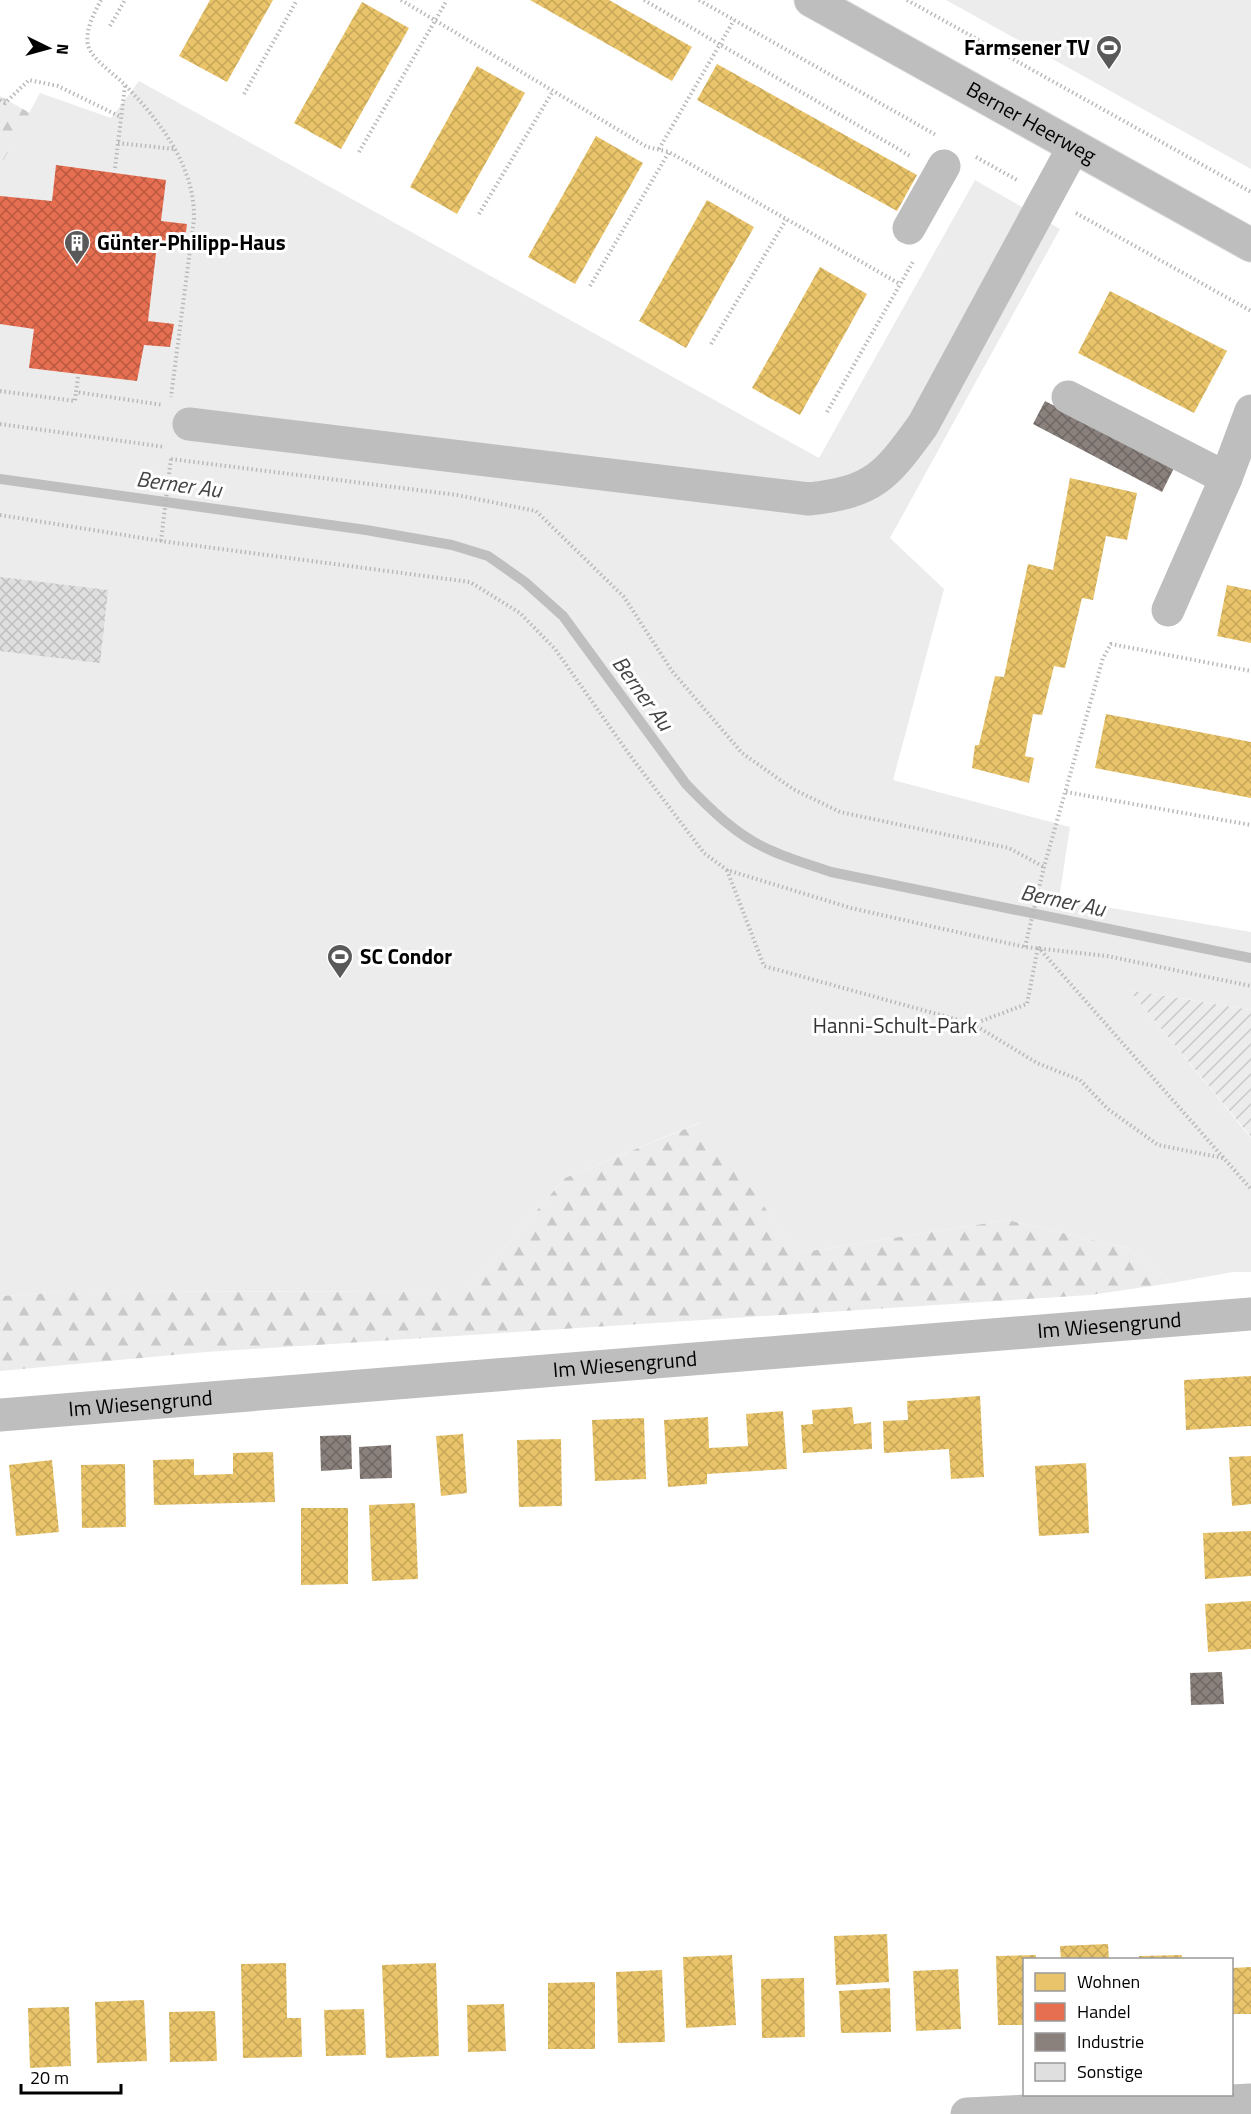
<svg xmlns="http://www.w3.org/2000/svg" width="1251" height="2114" font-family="'Titillium Web',sans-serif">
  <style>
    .green { fill: #ececec }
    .forest { fill: url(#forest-firs) }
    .garden { fill: url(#garden-furrows) }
    .homes { fill: url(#homes-cross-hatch) }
    .shops { fill: url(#shops-cross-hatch) }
    .industry { fill: url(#industry-cross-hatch) }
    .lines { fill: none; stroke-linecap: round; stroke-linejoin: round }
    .stream { stroke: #bfbfbf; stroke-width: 10 }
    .building { fill: url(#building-cross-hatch) }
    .major-casing { stroke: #dbdbdb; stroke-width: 35 }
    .path { stroke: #b9b9b9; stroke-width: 4; stroke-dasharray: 1.5 3; stroke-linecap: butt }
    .minor { stroke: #bebebe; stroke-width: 33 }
    .major { stroke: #bebebe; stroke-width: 33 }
    .labels { text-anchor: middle; stroke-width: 6; stroke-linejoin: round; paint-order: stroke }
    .poi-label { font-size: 21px; font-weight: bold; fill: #000; stroke: #fff; text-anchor: start }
    .street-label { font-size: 21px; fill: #000; stroke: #fff }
    .park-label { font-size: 21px; fill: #333; stroke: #fff }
    .water-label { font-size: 22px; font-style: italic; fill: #444; stroke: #fff }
  </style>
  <defs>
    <pattern id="forest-firs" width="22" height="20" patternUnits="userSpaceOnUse" patternTransform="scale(1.5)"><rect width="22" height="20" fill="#ececec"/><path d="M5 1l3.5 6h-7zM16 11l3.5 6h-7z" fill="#c9c9c9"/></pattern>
    <pattern id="garden-furrows" width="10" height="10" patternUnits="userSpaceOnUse" patternTransform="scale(1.5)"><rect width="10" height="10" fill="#ececec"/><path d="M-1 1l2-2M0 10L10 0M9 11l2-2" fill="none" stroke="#c9c9c9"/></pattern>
    <pattern id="homes-cross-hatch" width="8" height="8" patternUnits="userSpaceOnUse" patternTransform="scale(1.5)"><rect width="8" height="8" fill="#e9c46a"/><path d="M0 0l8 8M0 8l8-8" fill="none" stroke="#c6a75a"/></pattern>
    <pattern id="shops-cross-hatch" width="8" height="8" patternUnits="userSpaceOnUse" patternTransform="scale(1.5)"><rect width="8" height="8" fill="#e76f51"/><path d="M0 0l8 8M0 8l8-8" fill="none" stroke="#b95941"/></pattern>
    <pattern id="industry-cross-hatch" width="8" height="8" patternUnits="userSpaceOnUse" patternTransform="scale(1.5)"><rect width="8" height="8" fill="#8a817c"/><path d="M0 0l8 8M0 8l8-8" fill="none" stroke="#6e6763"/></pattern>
    <pattern id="building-cross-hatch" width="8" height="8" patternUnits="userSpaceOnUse" patternTransform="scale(1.5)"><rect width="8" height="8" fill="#dfdfdf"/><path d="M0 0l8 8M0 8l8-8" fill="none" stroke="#bebebe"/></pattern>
  </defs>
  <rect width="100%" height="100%" fill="#fff"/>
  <path class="green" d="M946 0H1251V169Z
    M139 81 819 458 975 180 1060 229 890 538 944 589 893 780 1070 827 1059 899 1251 932V1010L1129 990 1251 1138V1272H1233L1172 1283 1127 1248 1007 1220 798 1253 701 1122 565 1178 467 1291 64 1292 0 1296V166L40 93 111 118Z"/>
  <path class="forest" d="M0 96 30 113 0 166Z
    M702 1122 798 1253 1007 1220 1127 1248 1172 1283 1090 1295 206 1352 0 1371V1296L64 1292 467 1291 565 1178Z"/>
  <path class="garden" d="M1129 990 1251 1010V1138V1137Z"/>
  <path class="homes" d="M210 0H273L227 82 179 56Z
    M530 0H609L692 47 672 81Z
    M362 2 409 28 341 149 294 123Z
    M717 64 917 175 897 211 697 100Z
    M477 66 525 93 457 214 410 187Z
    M596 136 643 163 575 284 528 257Z
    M707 200 754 227 686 348 639 321Z
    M820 267 867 294 800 415 752 388Z
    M1110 291 1227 351 1194 413 1078 353Z
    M1070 478 1137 493 1127 540 1106 536 1093 600 1082 598 1065 668 1054 666 1042 715 1033 714 1025 756 1034 758 1029 783 972 768 975 745H979L995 676 1004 677 1028 564 1053 570Z
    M1227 585 1251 590V643L1217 636Z
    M1106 714 1251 742V798L1095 768Z
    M1251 1376V1426L1186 1430 1184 1380Z
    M980 1396 984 1477 951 1479 949 1449 884 1453 883 1421 908 1420 907 1401Z
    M852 1407 854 1424 871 1422 872 1449 803 1453 801 1425 813 1424 812 1410Z
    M783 1411 787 1469 707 1474V1484L668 1487 664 1420 708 1417 709 1448 748 1446 746 1414Z
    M644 1418 646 1479 595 1481 592 1420Z
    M463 1434 467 1493 441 1496 436 1436Z
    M561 1439 562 1506 519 1507 517 1440Z
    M273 1452 275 1502 154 1505 153 1460 194 1459V1475L233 1474V1453Z
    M1251 1456V1504L1232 1506 1229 1457Z
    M52 1460 59 1532 16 1536 9 1465Z
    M1086 1463 1089 1533 1039 1536 1035 1466Z
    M125 1464 126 1527 82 1528 81 1465Z
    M415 1503 418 1579 372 1581 369 1505Z
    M301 1508H348V1584L301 1585Z
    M1251 1531V1576L1205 1579 1203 1533Z
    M1251 1601V1649L1208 1652 1205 1604Z
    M887 1934 889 1982 836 1985 834 1936Z
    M1108 1944 1109 1960H1061L1060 1946Z
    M732 1955 736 2025 686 2028 683 1957Z
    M1036 1955V1960H1024V2025H998L996 1956Z
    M1182 1955V1960H1139V1956Z
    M286 1963 287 2018H301L302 2057 243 2058 241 1964Z
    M436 1963 439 2056 386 2058 382 1965Z
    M1251 1967V2014H1232V1968Z
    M958 1969 961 2029 916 2031 913 1971Z
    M662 1970 665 2042 618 2043 616 1972Z
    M804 1978 805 2037 762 2038 761 1979Z
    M595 1982V2049H548V1983Z
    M890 1988 891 2032 841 2033 839 1991Z
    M144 2000 147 2061 97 2063 95 2002Z
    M504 2004 506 2051 468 2052 467 2005Z
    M69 2007 71 2066 30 2068 28 2008Z
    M364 2009 366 2055 326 2056 324 2010Z
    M215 2011 217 2061 170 2062 169 2012Z"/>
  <path class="shops" d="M56 165 166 180 161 221 187 224 184 247 157 245 148 321 174 324 170 347 144 345 137 381 29 368 34 329 0 324V196L52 201Z"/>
  <path class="industry" d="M1045 401 1174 468 1162 492 1033 424Z
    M351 1435 352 1469 321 1471 320 1436Z
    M391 1445 392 1478 360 1479 359 1447Z
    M1222 1672 1224 1704 1191 1705 1190 1673Z"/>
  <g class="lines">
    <path class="stream" d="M0 479 366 530 452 545 488 556 525 582 563 616 686 784C710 809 737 836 770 850 789 859 811 865 831 872L1251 958"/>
  </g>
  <path class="building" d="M0 577 108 590 100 663 0 651Z"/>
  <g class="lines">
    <defs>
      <g id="major">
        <path id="s2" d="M811 0 1251 245"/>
      </g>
    </defs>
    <use href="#major" class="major-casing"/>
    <path class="path" d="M101 0C94 13 81 37 91 52 99 64 114 74 124 84 160 121 195 166 194 219L171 397
      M401 0 647 147 669 152 900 284
      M644 0 912 157
      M699 0 936 135
      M907 0 1251 192
      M110 26 125 0
      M244 94 297 0
      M0 100 5 103 29 80 58 86 121 117
      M118 143 174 149
      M659 149 734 20
      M359 152 447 0
      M976 157 1017 180
      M115 168 125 86
      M1076 213 1251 311
      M479 214 553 91
      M590 286 669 152
      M711 344 786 220
      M78 377 76 392 163 405
      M0 391 75 401 76 392
      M827 412 914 260
      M0 424 165 447
      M171 459 457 495 536 511 624 597 672 671 742 753 793 789 840 812 1009 848 1044 867
      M0 515 161 541 470 582 520 613 555 649 629 754 704 853 727 870 851 908 939 928 1025 947 1107 956 1251 986
      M161 541 171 458
      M1066 792 1251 825
      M727 870 764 966 973 1024 1037 1063 1080 1080 1108 1109 1158 1145 1223 1158
      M1025 947 1044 867 1103 658 1111 644 1251 671
      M1038 947 1251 1189
      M973 1024 1027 1004 1038 947"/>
    <g class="minor">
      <path d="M909 228 944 166"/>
      <path d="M1068 397 1226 478"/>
      <path d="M189 424 809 499C874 492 886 476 923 425L1073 148"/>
      <path d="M1168 610 1226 478 1251 411"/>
      <path id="s1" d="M0 1415 1251 1314"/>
      <path d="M967 2114 1251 2100"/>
    </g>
    <use href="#major" class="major"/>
  </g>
  <defs>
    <symbol id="stadium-pin" viewBox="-11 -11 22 30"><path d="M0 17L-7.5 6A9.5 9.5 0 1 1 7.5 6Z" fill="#595959" stroke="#fff"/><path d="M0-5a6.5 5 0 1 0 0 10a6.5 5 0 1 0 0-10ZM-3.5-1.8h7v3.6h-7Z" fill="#fff"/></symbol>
    <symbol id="building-pin" viewBox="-11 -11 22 30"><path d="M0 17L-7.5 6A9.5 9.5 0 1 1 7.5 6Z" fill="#595959" stroke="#fff"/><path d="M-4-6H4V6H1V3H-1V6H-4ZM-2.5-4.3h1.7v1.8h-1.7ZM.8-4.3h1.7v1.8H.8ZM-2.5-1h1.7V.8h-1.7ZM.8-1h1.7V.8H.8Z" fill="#fff"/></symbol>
  </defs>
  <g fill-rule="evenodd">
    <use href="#stadium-pin" x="1094" y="33" width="30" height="40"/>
    <use href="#building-pin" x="62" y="228" width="30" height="40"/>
    <use href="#stadium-pin" x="325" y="942" width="30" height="40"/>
  </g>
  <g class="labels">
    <g class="poi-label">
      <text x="1090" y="55" text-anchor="end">Farmsener TV</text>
      <text x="97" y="250">Günter-Philipp-Haus</text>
      <text x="360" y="964">SC Condor</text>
    </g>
    <g class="street-label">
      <text dy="7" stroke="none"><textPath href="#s2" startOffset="252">Berner Heerweg</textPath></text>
      <text dy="7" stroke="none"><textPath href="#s1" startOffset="1113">Im Wiesengrund</textPath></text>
      <text dy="7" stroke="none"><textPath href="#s1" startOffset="627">Im Wiesengrund</textPath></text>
      <text dy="7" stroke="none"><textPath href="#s1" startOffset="141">Im Wiesengrund</textPath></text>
    </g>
    <g class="park-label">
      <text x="895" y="1033">Hanni-Schult-Park</text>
    </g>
    <g class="water-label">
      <text transform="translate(179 484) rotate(8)" y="8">Berner Au</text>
      <text transform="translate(643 693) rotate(54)" y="8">Berner Au</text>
      <text transform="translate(1063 900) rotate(12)" y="8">Berner Au</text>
    </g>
  </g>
  <rect x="1023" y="1958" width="210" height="138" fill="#ffffff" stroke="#999999" stroke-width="1.5"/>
  <rect x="1035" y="1973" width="30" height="18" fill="#e9c46a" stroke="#999999" stroke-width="1.5"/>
  <text x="1077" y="1988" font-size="18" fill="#000000">Wohnen</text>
  <rect x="1035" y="2003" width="30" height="18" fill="#e76f51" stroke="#999999" stroke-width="1.5"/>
  <text x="1077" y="2018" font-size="18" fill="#000000">Handel</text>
  <rect x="1035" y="2033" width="30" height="18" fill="#8a817c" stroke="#999999" stroke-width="1.5"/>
  <text x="1077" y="2048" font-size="18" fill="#000000">Industrie</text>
  <rect x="1035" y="2063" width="30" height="18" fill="#dfdfdf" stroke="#999999" stroke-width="1.5"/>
  <text x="1077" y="2078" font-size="18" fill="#000000">Sonstige</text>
  <g transform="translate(48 48) rotate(95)" stroke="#ffffff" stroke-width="4.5" paint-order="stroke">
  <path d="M0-4.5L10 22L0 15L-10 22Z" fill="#000000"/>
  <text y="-9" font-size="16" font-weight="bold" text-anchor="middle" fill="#000000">N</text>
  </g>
  <path d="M21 2084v9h100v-9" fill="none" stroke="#000000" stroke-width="3"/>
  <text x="30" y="2084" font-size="18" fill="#000000" stroke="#ffffff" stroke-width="4.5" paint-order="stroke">20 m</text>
</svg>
